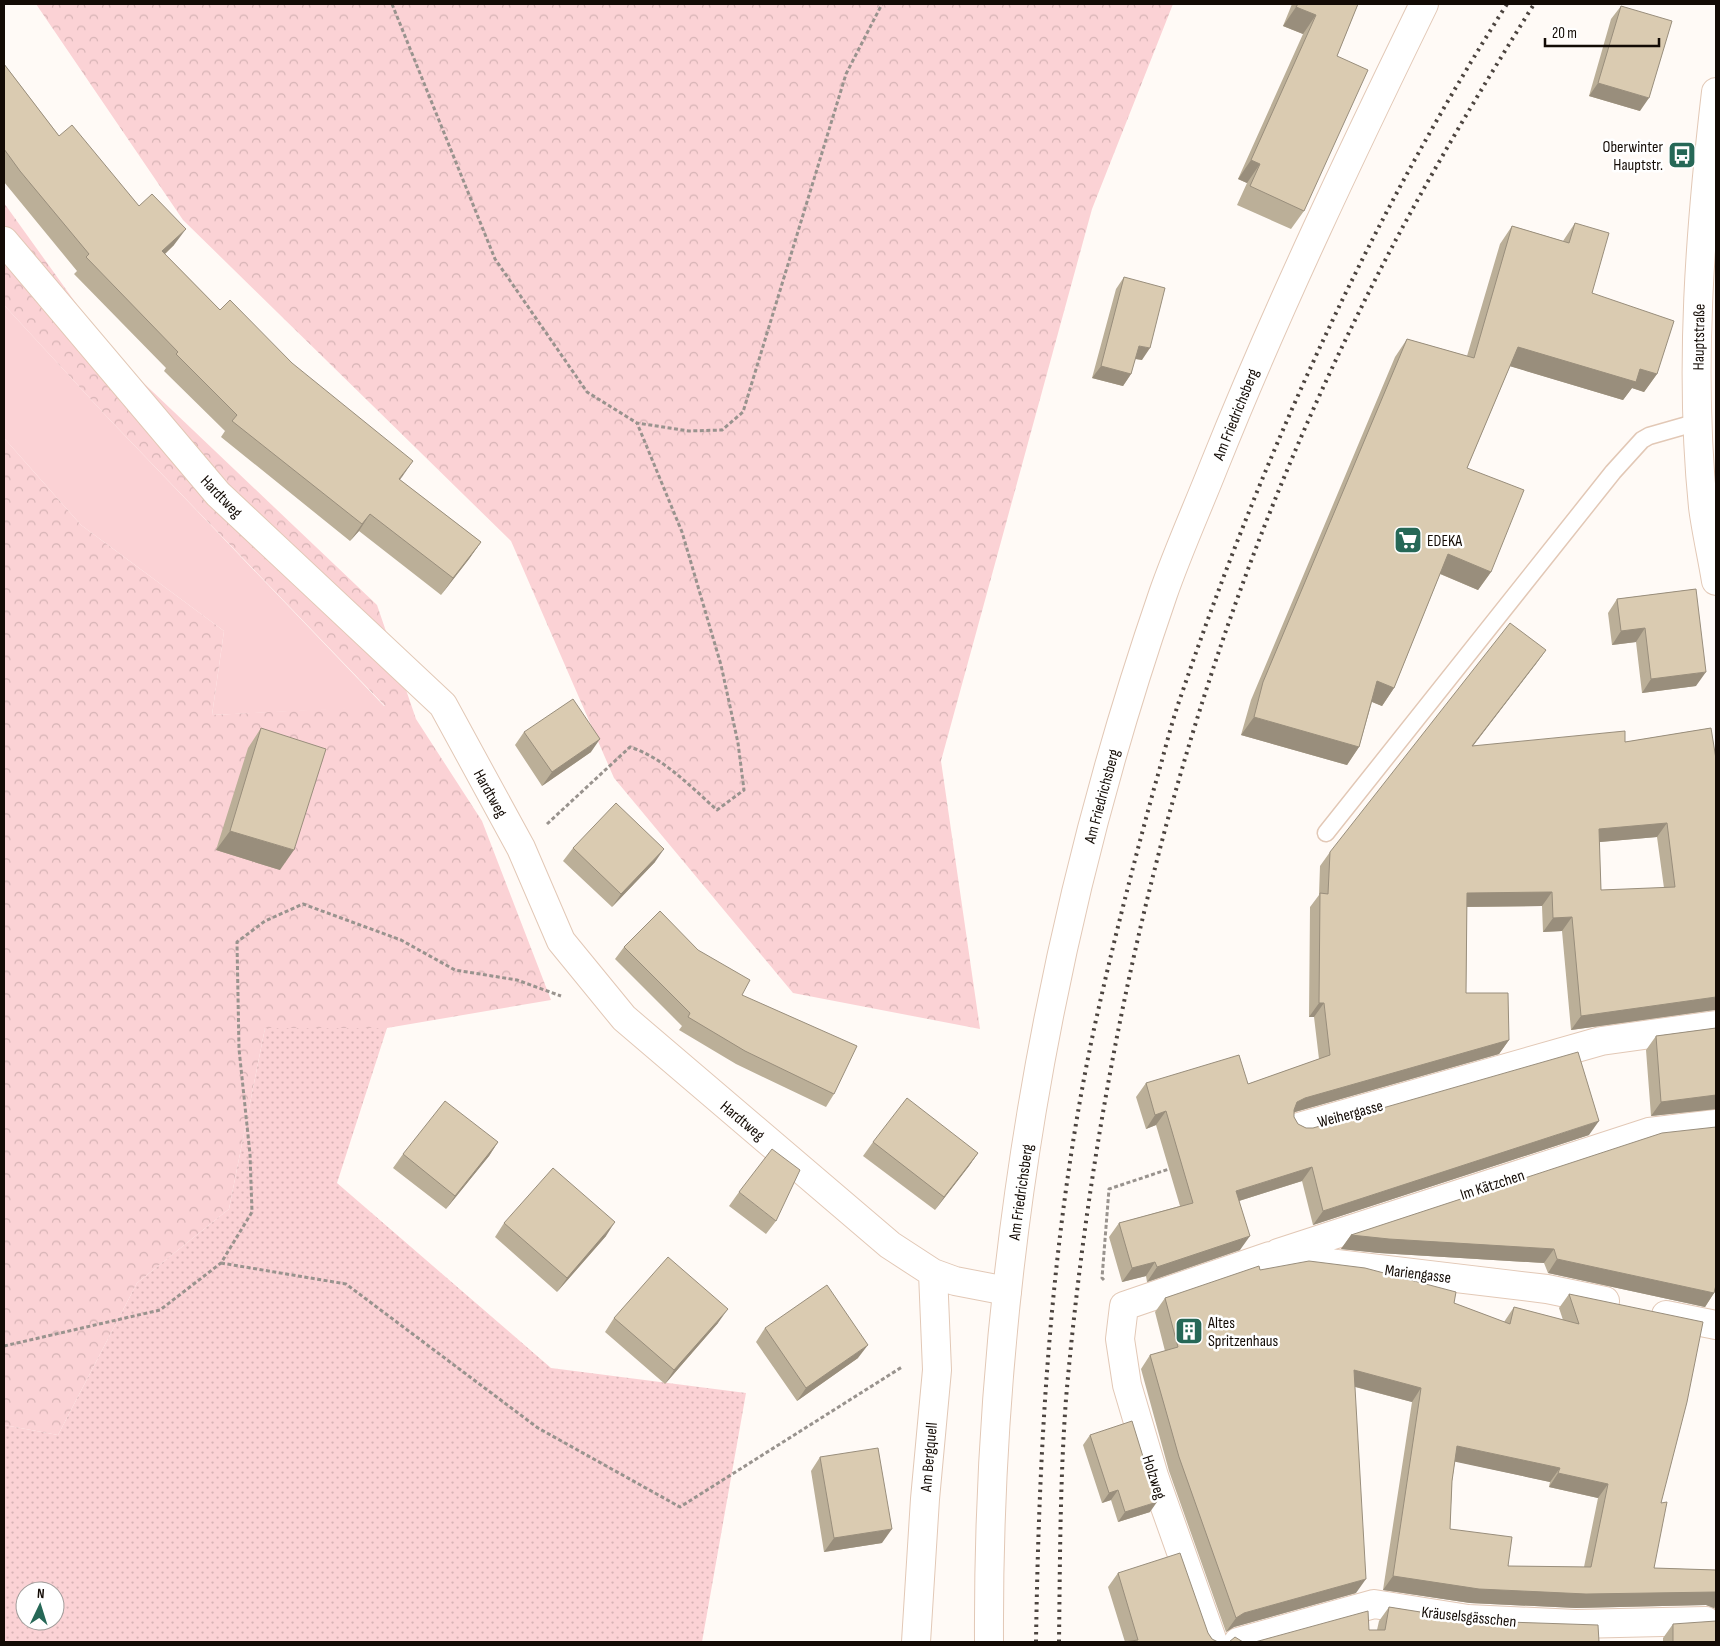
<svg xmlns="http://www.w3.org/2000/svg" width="1720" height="1646" font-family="'Sofia Sans Condensed',sans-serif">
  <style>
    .grass { fill: #fbd2d5 }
    .forest { fill: url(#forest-crowns) }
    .garden { fill: url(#garden-dots); fill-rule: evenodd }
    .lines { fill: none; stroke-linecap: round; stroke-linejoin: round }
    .lane-casing { stroke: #e2c8b6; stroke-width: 19 }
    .street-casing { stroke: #e2c8b6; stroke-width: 30 }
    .secondary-casing { stroke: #e2c8b6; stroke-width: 30 }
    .path { stroke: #99938e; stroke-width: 3; stroke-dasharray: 4 2.5; stroke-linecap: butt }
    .lane { stroke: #fff; stroke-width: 16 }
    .street { stroke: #fff; stroke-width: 28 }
    .secondary { stroke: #fff; stroke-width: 28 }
    .rail { stroke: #4c443f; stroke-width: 4; stroke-dasharray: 2.5 5; stroke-linecap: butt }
    .wall { fill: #bbaf98; fill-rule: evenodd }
    .shaded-wall { fill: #998e7c }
    .building { fill: #dacbb1; stroke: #998e7c; fill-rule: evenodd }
    .labels { text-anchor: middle; stroke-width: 5; stroke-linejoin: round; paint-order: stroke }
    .poi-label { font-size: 16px; fill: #130b05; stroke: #fff; text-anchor: start }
    .street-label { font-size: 16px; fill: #130b05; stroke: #fff }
  </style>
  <defs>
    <pattern id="forest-crowns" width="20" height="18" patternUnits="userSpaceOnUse" patternTransform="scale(1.25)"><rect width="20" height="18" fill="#fbd2d5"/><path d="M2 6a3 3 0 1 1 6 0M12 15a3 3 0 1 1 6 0" fill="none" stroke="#d6b3b5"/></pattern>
    <pattern id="garden-dots" width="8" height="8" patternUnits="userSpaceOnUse" patternTransform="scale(1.25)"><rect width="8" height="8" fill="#fbd2d5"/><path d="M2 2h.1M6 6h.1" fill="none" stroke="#d6b3b5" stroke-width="1.8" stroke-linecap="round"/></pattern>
  </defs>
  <rect width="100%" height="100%" fill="#fffaf6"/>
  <path class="grass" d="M4 305 109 419 385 707 212 715 224 631 81 525 4 438Z"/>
  <path class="forest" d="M36 4H1173L1092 209 941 761 980 1029 793 993 614 778 511 541 183 220Z
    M4 203 111 352 377 605 416 719 482 821 551 1000 387 1028H265L229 1209 137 1283 58 1435 4 1425V438L81 525 224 631 212 715 385 706 109 419 4 305Z"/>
  <path class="garden" d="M265 1028H387L337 1183 551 1368 746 1393 702 1642H4V1425L58 1435 137 1283 229 1209ZM25 1591H55V1621H25Z"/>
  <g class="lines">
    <defs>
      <path id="lane" d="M1326 833 1613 472 1642 440 1649 436 1698 422"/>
      <path id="street" d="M1716 92C1700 229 1689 369 1703 507 1706 531 1712 556 1716 581
        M4 241 218 494 443 705 521 848 561 941 624 1018 890 1245 933 1273 955 1281 1007 1291
        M1299 1127 1601 1041 1716 1025
        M1278 1253 1649 1132 1716 1124
        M1666 1315 1716 1325
        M916 1642 925 1499 937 1370 933 1273
        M1213 1642 1154 1476 1127 1385 1120 1339 1124 1306 1270 1256 1547 1289 1605 1301
        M1238 1642 1374 1604 1468 1619 1576 1624 1706 1621"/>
      <path id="secondary" d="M989 1642C987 1287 1047 930 1163 594 1178 551 1197 509 1214 466 1277 309 1350 156 1424 4"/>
    </defs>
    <use href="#lane" class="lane-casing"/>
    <use href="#street" class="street-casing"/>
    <use href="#secondary" class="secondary-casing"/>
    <path class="path" d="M392 4 495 259 587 392 637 423 689 431 722 430 743 412 846 74 882 4
      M547 824 630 747C664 758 691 787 717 810L744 790 738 743 721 665 682 532 637 423
      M221 1263 346 1284 538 1428 680 1507 902 1367
      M1104 1280 1102 1278 1109 1189 1172 1168
      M4 1346 160 1310 221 1263 252 1212 250 1154 239 1049 237 942 265 921 303 904 401 940 455 970 517 980 561 996"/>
    <use href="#lane" class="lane"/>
    <use href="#street" class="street"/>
    <use href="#secondary" class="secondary"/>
    <path class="rail" d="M1036 1642C1039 1437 1051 1230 1094 1029 1112 947 1133 866 1155 785 1164 755 1171 723 1182 693 1264 452 1370 219 1507 4
      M1059 1642C1060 1561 1060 1480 1066 1399 1099 1021 1192 647 1362 306 1413 202 1473 102 1534 4"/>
  </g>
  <path class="wall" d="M1292 4H1358L1337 56 1304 211 1291 229 1237 205 1247 183 1238 179 1303 34 1283 26Z
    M1621 6 1640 111 1589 96 1611 19Z
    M4 64 59 136 139 206 174 245 165 254 220 310 400 480 481 542 469 559 441 595 359 531 350 541 221 437 225 431 164 371 166 368 74 274 77 271 4 182Z
    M1575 223 1592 293 1657 374 1644 392 1632 388 1623 400 1510 366 1467 468 1491 572 1478 590 1440 574 1394 688 1382 706 1372 702 1359 747 1347 765 1241 735 1251 700 1395 357 1407 339 1467 356 1500 244 1512 226 1563 241Z
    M1124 277 1142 360 1135 359 1131 374 1123 386 1092 378 1116 289Z
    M1696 589V686L1642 693 1636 642 1612 645 1608 613 1617 599Z
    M1546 650 1473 746 1625 742 1711 728 1714 1010 1571 1030 1562 931 1543 932 1542 906 1467 907 1466 993 1509 1040 1499 1054 1295 1112 1294 1113V1117L1298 1124 1306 1128 1589 1135 1313 1225 1302 1181 1239 1201 1240 1250 1147 1282 1146 1276 1122 1282 1109 1237 1119 1223 1180 1206 1156 1125 1146 1129 1136 1097 1146 1083 1248 1084 1319 1059 1314 1017H1309L1310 907 1319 895 1320 866 1330 852ZM1657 837 1664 888 1601 890 1599 842Z
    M261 728 280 870 216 850 248 748Z
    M524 732 591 752 542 786 515 745Z
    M573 848 655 862 612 907 563 861Z
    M624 947 742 995 834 1094 826 1107 736 1064 679 1030 682 1026 615 959Z
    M1716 1028V1109L1651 1116 1646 1050 1656 1036Z
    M1716 1127V1288L1714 1293 1705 1307 1548 1273 1544 1263 1379 1253 1341 1249 1351 1235Z
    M498 1142 489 1156 446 1209 393 1168 403 1154Z
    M873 1142 978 1153 969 1166 935 1210 863 1156Z
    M739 1192 776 1221 766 1234 729 1206Z
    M504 1223 606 1236 557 1292 495 1237Z
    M1260 1270 1454 1303 1504 1322 1514 1307 1563 1320 1559 1308 1569 1294 1661 1503 1654 1568 1716 1570V1610L1714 1608 1706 1605 1576 1608 1470 1603 1383 1590 1412 1402 1355 1387 1356 1593 1234 1627 1226 1632 1169 1471 1141 1369 1150 1355 1165 1351 1155 1312 1165 1298ZM1455 1461 1550 1482 1549 1487 1598 1498 1584 1567 1508 1566 1450 1529 1452 1481Z
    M614 1318 718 1323 665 1384 605 1332Z
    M765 1328 858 1358 797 1401 756 1342Z
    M1090 1435 1150 1512 1118 1522 1111 1500 1102 1503 1083 1445Z
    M820 1457 882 1543 824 1552 811 1471Z
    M1118 1573 1208 1633 1212 1639 1125 1642 1108 1587Z
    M1389 1607 1599 1642 1369 1630H1377L1379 1621Z
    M1673 1624 1716 1642H1663V1638Z"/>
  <path class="shaded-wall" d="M1296 7 1316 15 1303 34 1283 26Z
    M1598 83 1649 98 1640 111 1589 96Z
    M1251 160 1260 164 1247 183 1238 179Z
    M186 229 174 245 150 268 162 251Z
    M1139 346 1150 348 1142 360 1131 358Z
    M1518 347 1640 369 1657 374 1644 392 1632 388 1623 400 1506 365Z
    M1101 366 1131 374 1123 386 1092 378Z
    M413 461 402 477 387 496 399 479Z
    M370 514 359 531 350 541 362 524Z
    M481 542 469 559 441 595 453 578Z
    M1448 554 1491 572 1478 590 1436 572Z
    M1645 628 1636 642 1612 645 1621 631Z
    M1546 650 1536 664 1462 760 1472 746Z
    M1706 672 1696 686 1642 693 1651 679Z
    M1377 681 1394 688 1382 706 1365 699Z
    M1254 717 1359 747 1347 765 1241 735Z
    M600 739 591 752 542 786 552 772Z
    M1667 823 1657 837 1589 843 1599 829Z
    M230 831 294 850 280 870 216 850Z
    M664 849 655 862 612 907 621 894Z
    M1552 892 1542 906 1457 907 1467 893Z
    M1572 917 1562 931 1543 932 1553 918Z
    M1716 997V1010H1714L1571 1030 1581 1016Z
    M1319 1003H1324L1314 1017H1309Z
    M1509 1040 1499 1054 1295 1112 1287 1117 1297 1102 1305 1098Z
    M1716 1095V1109L1651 1116 1661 1102Z
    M1166 1111 1156 1125 1146 1129 1155 1115Z
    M1599 1121 1589 1135 1313 1225 1323 1211Z
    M498 1142 489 1156 446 1209 455 1196Z
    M978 1153 969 1166 935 1210 944 1197Z
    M1312 1167 1302 1181 1226 1205 1236 1191Z
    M615 1222 606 1236 557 1292 567 1278Z
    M1351 1235 1554 1249 1544 1263 1379 1253 1341 1249Z
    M1250 1236 1240 1250 1147 1282 1157 1267Z
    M1557 1259 1714 1293 1705 1307 1548 1273Z
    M1155 1262 1146 1276 1122 1282 1132 1268Z
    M728 1309 718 1323 665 1384 674 1370Z
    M868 1345 858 1358 797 1401 806 1388Z
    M1354 1370 1421 1388 1412 1402 1345 1384Z
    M1457 1446 1560 1468 1550 1482 1447 1460Z
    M1558 1473 1608 1484 1598 1498 1549 1487Z
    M1118 1490 1111 1500 1102 1503 1109 1493Z
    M1157 1502 1150 1512 1118 1522 1125 1512Z
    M892 1529 882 1543 824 1552 834 1538Z
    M1393 1576 1716 1592V1604L1714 1608 1706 1605 1576 1608 1470 1603 1383 1590Z
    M1366 1579 1356 1593 1234 1627 1226 1632 1236 1618 1244 1613Z"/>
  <path class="building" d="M1298 4H1358L1337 56 1368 70 1304 211 1250 186 1260 164 1251 160 1316 15 1296 7Z
    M1621 6 1672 21 1649 98 1598 83Z
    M4 64 59 136 72 125 139 206 152 194 186 229 162 251 220 310 230 300 292 363 413 461 399 479 481 542 453 578 370 514 362 524 232 421 237 415 176 354 178 352 86 257 89 254 20 171 4 149Z
    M1575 223 1609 233 1592 293 1674 321 1657 374 1640 369 1636 382 1518 347 1467 468 1524 490 1491 572 1448 554 1394 688 1377 681 1359 747 1254 717 1263 682 1407 339 1474 358 1512 226 1569 243Z
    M1124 277 1165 288 1150 348 1139 346 1131 374 1101 366Z
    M1696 589 1706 672 1651 679 1645 628 1621 631 1617 599Z
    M1510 623 1546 650 1472 746 1625 731V742L1711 728 1716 759V997L1581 1016 1572 917 1553 918 1552 892 1467 893 1466 993H1508L1509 1040 1305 1098 1297 1102 1294 1110V1117L1298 1124 1306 1128H1313L1578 1052 1599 1121 1323 1211 1312 1167 1236 1191 1250 1236 1157 1267 1155 1262 1132 1268 1119 1223 1193 1203 1166 1111 1155 1115 1146 1083 1239 1055 1248 1084 1330 1055 1324 1003H1319L1320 893 1328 894 1330 852ZM1667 823 1675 887 1601 890 1599 829Z
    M573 699 600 739 552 772 524 732Z
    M261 728 326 749 294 850 230 831Z
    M616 803 664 849 621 894 573 848Z
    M660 911 698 950 750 980 742 995 857 1046 834 1094 745 1051 688 1017 690 1013 624 947Z
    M1716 1028V1095L1661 1102 1656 1036Z
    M907 1098 978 1153 944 1197 873 1142Z
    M445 1101 498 1142 455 1196 403 1154Z
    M1716 1127V1285L1714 1293 1557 1259 1554 1249 1389 1239 1351 1235 1662 1133Z
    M772 1149 800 1170 776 1221 739 1192Z
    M553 1168 615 1222 567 1278 504 1223Z
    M668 1257 728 1309 674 1370 614 1318Z
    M1309 1261 1365 1268 1456 1292 1454 1303 1510 1324 1514 1307 1579 1324 1569 1294 1703 1322 1687 1402 1661 1503 1667 1502 1654 1568 1716 1570V1592L1586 1594 1479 1589 1393 1576 1421 1388 1354 1370 1366 1579 1244 1613 1236 1618 1179 1457 1150 1355 1178 1347 1165 1298 1259 1266 1260 1270ZM1457 1446 1560 1468 1558 1473 1608 1484 1591 1567 1508 1566 1512 1537 1450 1529 1452 1481Z
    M827 1285 868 1345 806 1388 765 1328Z
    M1132 1421 1157 1502 1125 1512 1118 1490 1109 1493 1090 1435Z
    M878 1448 892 1529 834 1538 820 1457Z
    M1180 1553 1208 1633 1212 1639 1218 1642H1124L1138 1640 1118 1573Z
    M1389 1607 1477 1621 1598 1625 1599 1642H1255L1368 1611 1369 1630H1385Z
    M1716 1621V1642H1673V1624Z
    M1235 1637 1243 1642H1229Z"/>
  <defs>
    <symbol id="bus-square" viewBox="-11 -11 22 22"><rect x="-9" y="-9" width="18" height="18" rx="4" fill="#266857" stroke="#fff"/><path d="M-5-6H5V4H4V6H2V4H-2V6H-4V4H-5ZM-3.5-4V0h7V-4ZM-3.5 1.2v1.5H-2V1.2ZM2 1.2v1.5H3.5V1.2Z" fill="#fff"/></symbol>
    <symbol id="supermarket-square" viewBox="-11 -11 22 22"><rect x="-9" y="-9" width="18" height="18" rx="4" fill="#266857" stroke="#fff"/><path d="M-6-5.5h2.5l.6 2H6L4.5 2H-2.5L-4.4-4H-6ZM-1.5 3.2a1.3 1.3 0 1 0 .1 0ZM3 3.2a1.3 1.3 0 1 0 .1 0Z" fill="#fff"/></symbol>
    <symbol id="building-square" viewBox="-11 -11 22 22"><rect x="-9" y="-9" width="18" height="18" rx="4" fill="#266857" stroke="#fff"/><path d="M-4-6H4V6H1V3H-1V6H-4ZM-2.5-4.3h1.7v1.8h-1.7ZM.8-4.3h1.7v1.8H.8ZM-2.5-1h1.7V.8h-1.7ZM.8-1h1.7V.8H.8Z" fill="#fff"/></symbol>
  </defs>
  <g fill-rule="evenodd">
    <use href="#bus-square" x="1666" y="139" width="32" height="32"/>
    <use href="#supermarket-square" x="1392" y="524" width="32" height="32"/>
    <use href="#building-square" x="1173" y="1315" width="32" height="32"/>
  </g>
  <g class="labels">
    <g class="poi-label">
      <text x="1663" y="152" text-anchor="end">Oberwinter<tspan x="1663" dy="18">Hauptstr.</tspan></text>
      <text x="1427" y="546">EDEKA</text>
      <text x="1208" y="1328">Altes<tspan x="1208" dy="18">Spritzenhaus</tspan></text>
    </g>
    <g class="street-label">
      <text transform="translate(1698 337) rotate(-89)" y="6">Hauptstraße</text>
      <text transform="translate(1235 414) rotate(-68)" y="6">Am Friedrichsberg</text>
      <text transform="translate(222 496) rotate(46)" y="6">Hardtweg</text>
      <text transform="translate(491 793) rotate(61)" y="6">Hardtweg</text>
      <text transform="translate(1101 796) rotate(-75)" y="6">Am Friedrichsberg</text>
      <text transform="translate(1350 1113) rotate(-15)" y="6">Weihergasse</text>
      <text transform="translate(743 1120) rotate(40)" y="6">Hardtweg</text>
      <text transform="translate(1492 1184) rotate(-18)" y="6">Im Kätzchen</text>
      <text transform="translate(1020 1192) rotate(-82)" y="6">Am Friedrichsberg</text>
      <text transform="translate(1418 1273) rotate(7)" y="6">Mariengasse</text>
      <text transform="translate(928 1457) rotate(-85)" y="6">Am Bergquell</text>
      <text transform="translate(1155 1477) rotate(72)" y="6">Holzweg</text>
      <text transform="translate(1469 1616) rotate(6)" y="6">Kräuselsgässchen</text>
    </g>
  </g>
  <rect width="1720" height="1646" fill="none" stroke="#130b05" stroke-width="10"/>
  <g transform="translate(40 1606) rotate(4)"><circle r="24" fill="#ffffff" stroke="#a19d9b"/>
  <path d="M0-4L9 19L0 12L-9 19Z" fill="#266857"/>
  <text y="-8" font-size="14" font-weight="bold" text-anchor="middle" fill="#130b05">N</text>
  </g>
  <path d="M1545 38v8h114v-8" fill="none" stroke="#130b05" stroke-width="2.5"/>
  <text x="1552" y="38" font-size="15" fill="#130b05" stroke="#ffffff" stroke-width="4" paint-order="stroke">20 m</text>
</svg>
